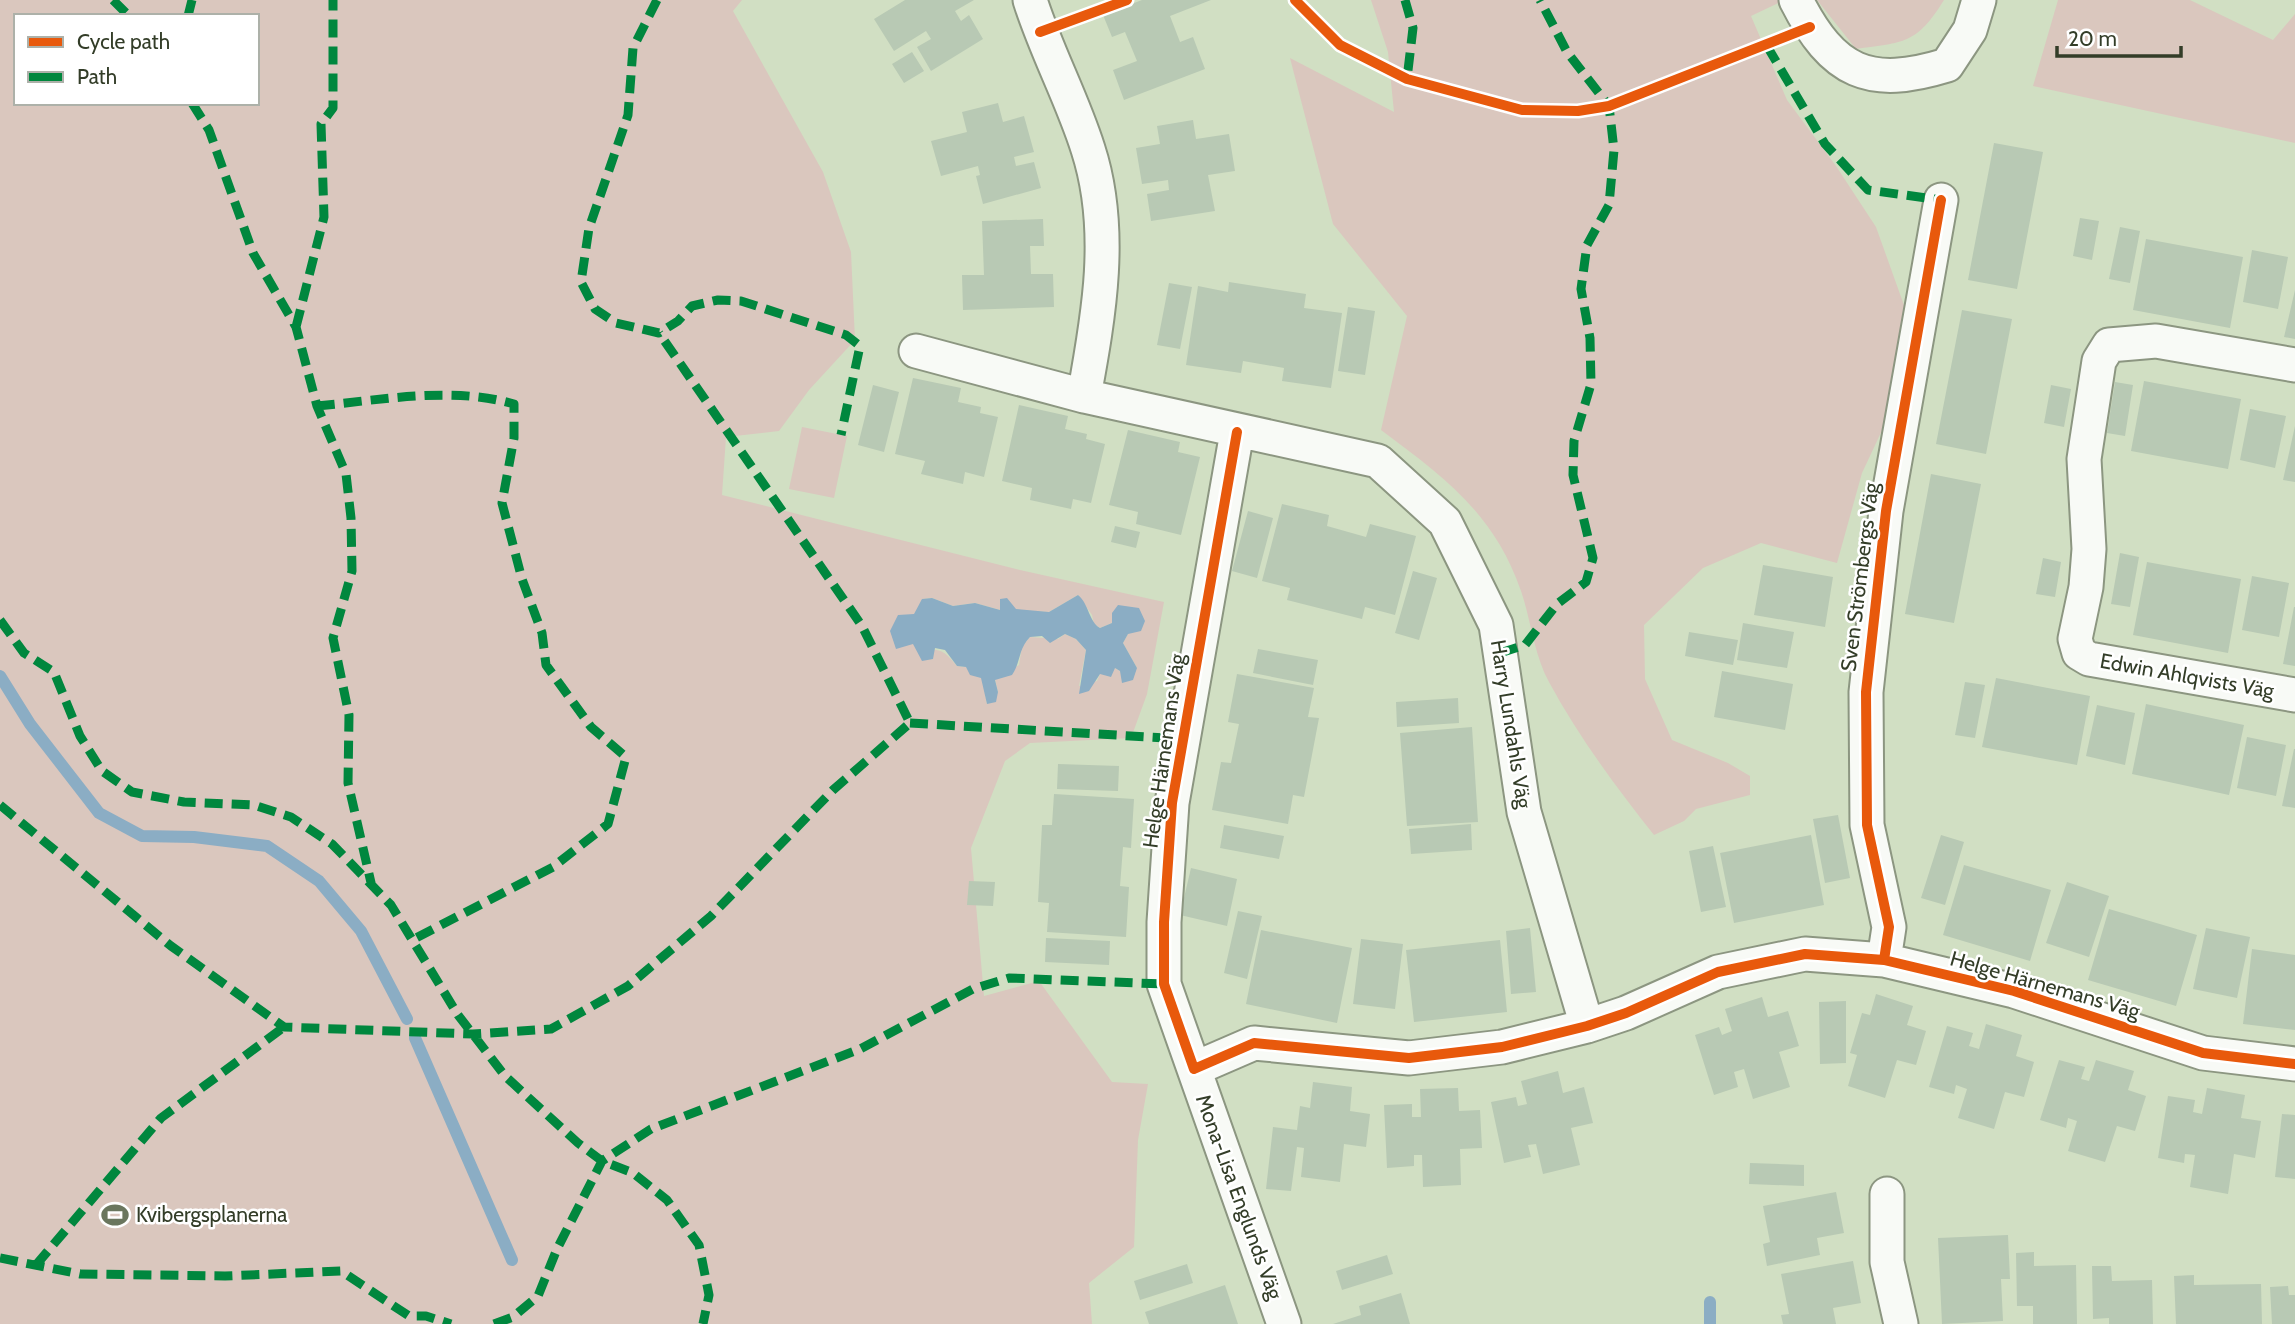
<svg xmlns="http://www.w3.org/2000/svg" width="2295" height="1324" font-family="Cabin,sans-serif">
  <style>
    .green { fill: #dac7be; fill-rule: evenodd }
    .water { fill: #8badc4 }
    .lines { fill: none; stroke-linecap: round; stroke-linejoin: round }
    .stream { stroke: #8badc4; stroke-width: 12 }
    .building { fill: #b8c9b4 }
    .street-casing { stroke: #8c9681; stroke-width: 37 }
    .street { stroke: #f8faf6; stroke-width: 33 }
    .quiet { stroke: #00873e; stroke-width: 9; stroke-dasharray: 18 9; stroke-linecap: butt }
    .cycleway-casing { stroke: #fff; stroke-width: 15 }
    .cycleway { stroke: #e8590c; stroke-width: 10 }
    .labels { text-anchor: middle; stroke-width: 5; stroke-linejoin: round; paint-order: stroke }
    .street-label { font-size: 21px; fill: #333d28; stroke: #fff }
    .poi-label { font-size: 21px; fill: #333d28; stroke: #fff; text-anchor: start }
  </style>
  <rect width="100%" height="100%" fill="#d1dfc3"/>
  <path class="green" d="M0 0H742L733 11 823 172 851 252 855 340 809 390 779 431 726 437 722 495 1020 570 1164 602 1147 694 1131 738 1030 743 1005 761 971 848 984 996 1039 981 1112 1082 1148 1084 1138 1140 1134 1247 1089 1283 1092 1324H0ZM16 16H257V103H16ZM1078 595 1092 615 1094 624 1100 628 1112 623 1128 634 1123 643 1137 668 1120 671 1115 668 1100 674 1097 681 1079 686 1086 650 1076 639 1065 634 1058 639 1030 637 1022 646 1019 665 995 679 998 692 987 704 982 678 966 667 957 666C944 650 939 647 918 651 908 635 913 614 923 599L932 598 953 606 975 603 1000 610 1049 612Z
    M1371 0H1785L1751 16 1787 100 1836 166 1876 227 1905 308 1892 409 1862 473 1837 563 1761 543 1703 568 1644 625 1645 679 1672 740 1728 763 1750 776V795L1696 809 1684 821 1654 835C1616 787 1578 736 1549 682 1534 655 1531 620 1521 591 1494 513 1444 477 1381 430L1407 316 1333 224 1290 58 1394 112 1388 52Z
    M1817 0H1944C1916 45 1904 42 1856 49Z
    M2058 0H2190L2273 40 2295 14V143L2033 86Z
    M802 427 847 436 834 498 789 489Z"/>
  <path class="water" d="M1078 595C1089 604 1089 622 1100 628L1112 623V613L1118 605 1139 608 1145 621 1141 631 1128 634 1123 643 1137 668 1133 680 1122 683 1120 671 1115 668 1111 677 1100 674 1089 691 1079 694 1086 650 1076 639 1065 634 1050 643 1042 636 1030 637C1018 649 1021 662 1012 675L995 680 998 692 996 702 987 704 981 678 970 675 966 667 957 666 945 650 935 648 933 659 922 661 913 644 896 649 890 631 898 615 914 614 922 599 932 598 953 606 975 603 1000 610V599L1007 598 1016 609 1049 612Z"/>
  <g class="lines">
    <path class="stream" d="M0 676 30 724 99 813 142 836 194 837 267 846 319 881 361 931 407 1019
      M415 1038 512 1260
      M1710 1324V1302"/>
  </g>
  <path class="building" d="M905 0H974L955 11 961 21 969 15 983 39 931 71 917 47 931 39 926 31 894 51 874 19Z
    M1142 0H1211L1170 16 1180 42 1193 37 1205 69 1124 100 1113 70 1137 61 1125 32 1112 37 1103 15Z
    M912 52 924 71 904 83 892 64Z
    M998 103 1003 122 1024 116 1034 152 1014 157 1016 166 1034 162 1041 188 983 204 976 176 980 175 978 166 941 176 931 141 967 132 962 112Z
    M1193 120 1196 139 1229 134 1235 171 1208 175 1215 211 1151 221 1147 194 1169 190 1168 180 1142 184 1136 148 1160 144 1157 126Z
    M1994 143 2043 152 2017 289 1968 280Z
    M2080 218 2099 221 2092 260 2073 256Z
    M1043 219 1044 246H1030L1031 274H1053L1054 307 963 310 962 275H984L982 221Z
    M2120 227 2140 231 2130 283 2109 279Z
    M2146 239 2243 257 2230 328 2133 310Z
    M2252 250 2288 257 2278 309 2243 302Z
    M1229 282 1306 294 1304 308 1342 313 1331 388 1282 381 1284 368 1243 361 1241 373 1186 365 1198 286 1228 292Z
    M1169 283 1192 287 1180 349 1157 345Z
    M2295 290V339L2284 337Z
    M1348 307 1375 311 1365 375 1338 371Z
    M1962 310 2012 319 1986 454 1936 444Z
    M913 378 961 388 958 402 981 407 980 413 998 417 984 477 965 472 963 484 921 474 925 461 895 454Z
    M2144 381 2241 399 2228 469 2131 451Z
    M2115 382 2133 385 2125 436 2107 433Z
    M873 385 899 392 884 452 858 445Z
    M2051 385 2071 389 2064 427 2044 423Z
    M1019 405 1068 416 1065 429 1087 434 1086 439 1105 444 1091 503 1073 499 1071 509 1030 500 1032 488 1002 481Z
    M2250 409 2286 416 2275 468 2240 460Z
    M2295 426V482L2283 480Z
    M1128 430 1180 442 1178 452 1200 457 1181 535 1136 524 1138 512 1109 505Z
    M1931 474 1981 484 1954 623 1905 614Z
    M1282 504 1329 515 1327 526 1366 537 1370 524 1416 536 1395 615 1365 607 1362 619 1287 600 1290 588 1262 581Z
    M1248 511 1273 518 1257 578 1232 571Z
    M1115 526 1140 532 1136 548 1111 542Z
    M2120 553 2139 557 2130 607 2111 604Z
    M2043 558 2061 562 2055 597 2036 594Z
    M2147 562 2241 579 2228 653 2133 635Z
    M1763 565 1833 577 1825 627 1754 615Z
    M1413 571 1437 578 1419 640 1395 633Z
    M2252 576 2289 583 2279 637 2242 630Z
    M2294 607H2295V666L2283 664Z
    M1743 623 1794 632 1787 668 1737 660Z
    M1689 632 1738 640 1733 665 1685 656Z
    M1258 649 1318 660 1313 685 1253 673Z
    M1722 671 1793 684 1785 730 1714 717Z
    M1237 674 1314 688 1308 717 1319 718 1304 797 1293 795 1288 824 1212 810 1221 762 1231 763 1239 724 1228 722Z
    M1996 678 2090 696 2077 765 1982 747Z
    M1965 682 1985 685 1975 738 1955 735Z
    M1458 698 1459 723 1397 727 1396 702Z
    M2146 704 2244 725 2229 795 2132 774Z
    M2097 705 2135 713 2125 765 2086 756Z
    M1472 727 1478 822 1407 826 1400 733Z
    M2247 737 2286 745 2276 796 2237 788Z
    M2294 749H2295V808L2282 806Z
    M1058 764 1119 766 1118 791 1057 789Z
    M1054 794 1134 799 1131 848 1123 847 1120 886 1129 887 1126 937 1047 932 1049 903 1038 902 1042 825H1052Z
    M1838 815 1850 878 1825 883 1813 819Z
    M1471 824 1472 850 1411 854 1409 829Z
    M1224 825 1284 836 1279 859 1220 848Z
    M1811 835 1824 905 1734 923 1720 853Z
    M1941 835 1964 842 1945 905 1921 898Z
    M1713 846 1726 907 1701 912 1689 851Z
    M1964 865 2051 890 2030 961 1943 935Z
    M1191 868 1237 879 1227 926 1180 915Z
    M969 881 995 882 993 906 967 905Z
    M2067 882 2109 896 2089 957 2046 943Z
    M2109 909 2197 935 2176 1006 2088 980Z
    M1238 911 1262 916 1247 979 1224 973Z
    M1530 928 1536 992 1511 994 1506 931Z
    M2206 928 2250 937 2237 998 2193 989Z
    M1261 930 1352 948 1337 1023 1246 1004Z
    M1046 938 1110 941 1109 965 1045 962Z
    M1361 939 1403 944 1395 1009 1353 1004Z
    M1500 940 1507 1012 1414 1022 1406 950Z
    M2252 949 2295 955V1030L2243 1024Z
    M1876 994 1913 1006 1907 1025 1926 1031 1916 1065 1897 1060 1885 1098 1848 1086 1857 1055 1850 1053 1862 1013 1870 1015Z
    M1762 997 1768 1017 1788 1011 1799 1046 1779 1052 1790 1087 1753 1099 1744 1069 1734 1072 1738 1087 1714 1095 1695 1035 1719 1027 1722 1035 1732 1031 1725 1009Z
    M1846 1001V1063L1820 1064 1819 1002Z
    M1986 1024 2022 1035 2016 1056 2034 1062 2024 1097 2005 1092 1994 1129 1958 1118 1967 1089 1956 1085 1954 1094 1929 1087 1947 1026 1973 1033 1969 1046 1979 1049Z
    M2059 1060 2085 1067 2081 1079 2089 1081 2096 1060 2134 1071 2128 1090 2146 1096 2135 1131 2117 1126 2105 1162 2068 1151 2077 1121 2068 1118 2066 1128 2040 1120Z
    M1558 1071 1563 1093 1584 1087 1593 1123 1571 1128 1580 1165 1543 1174 1536 1144 1528 1145 1531 1157 1504 1163 1491 1102 1516 1097 1518 1106 1527 1104 1521 1081Z
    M1313 1082 1352 1087 1350 1111 1370 1114 1366 1147 1344 1144 1340 1182 1301 1177 1304 1148 1297 1147 1291 1191 1266 1189 1273 1127 1297 1130 1300 1106 1310 1108Z
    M1458 1088 1459 1111 1480 1110 1482 1148 1460 1149 1461 1185 1423 1187 1422 1155H1414V1166L1387 1168 1384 1105 1412 1104V1117H1421L1420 1089Z
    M2207 1088 2245 1095 2241 1118 2261 1121 2255 1158 2234 1154 2228 1194 2190 1187 2195 1155 2185 1154 2184 1163 2158 1158 2168 1096 2195 1100 2193 1112 2202 1114Z
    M2282 1114 2295 1115V1179L2275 1177Z
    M1750 1163 1804 1165V1186L1749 1184Z
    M1836 1192 1844 1233 1817 1238 1820 1255 1767 1266 1763 1244 1770 1242 1763 1206Z
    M2008 1235 2010 1279H2001L2003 1321 1942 1324 1938 1238Z
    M2034 1252V1266L2076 1265 2077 1324H2033V1306H2017L2016 1253Z
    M1387 1255 1393 1274 1342 1290 1336 1271Z
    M1853 1261 1861 1303 1833 1308 1836 1324H1783L1781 1315 1789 1314 1781 1274Z
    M1187 1264 1193 1283 1140 1300 1134 1281Z
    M2092 1266H2111L2112 1281 2152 1280 2153 1324H2109V1318L2093 1319Z
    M2194 1275V1285L2261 1284 2262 1324H2176L2174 1276Z
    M1225 1285 1238 1324H1149L1145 1312Z
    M2288 1286 2289 1295H2295V1324H2272L2270 1287Z
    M1401 1293 1410 1324H1333L1361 1315 1359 1306Z"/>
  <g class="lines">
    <defs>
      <path id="street" d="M1030 0C1046 51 1072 98 1088 149 1114 229 1099 315 1084 396
        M1796 0C1833 73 1869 89 1947 65L1970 30 1979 0
        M916 351 1084 396 1378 461 1445 522 1496 625 1524 812 1587 1026
        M2295 365 2156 341 2109 345 2099 361 2084 459 2089 549 2086 587 2075 639 2079 653 2089 659 2295 695
        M1237 432 1172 803 1164 922V984L1194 1069 1254 1043 1409 1058 1502 1047 1587 1026 1626 1013 1718 972 1805 954 1884 960 2014 991 2203 1053 2295 1064
        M1884 960 1889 927 1867 825 1866 692 1886 511 1941 200
        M1194 1069 1284 1324
        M1887 1194V1262L1901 1324"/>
    </defs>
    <use href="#street" class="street-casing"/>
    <use href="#street" class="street"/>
    <path class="quiet" d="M113 0 129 16
      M657 0 633 48 628 115 589 228 581 282 595 309 616 323 659 333 678 321 692 306 718 300 741 301 846 335 860 346 841 435
      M1405 0 1413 28 1407 79
      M188 16 192 0
      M1767 46 1825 144 1868 190 1941 200
      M192 103 209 130 253 253 296 327 317 406 346 474 351 518 352 571 333 638 349 715 348 783 372 887
      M296 327 324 217 321 124 333 108V0
      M317 406C381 400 452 386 514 404V438L502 503 522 579 542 633 546 665 591 727 626 757 608 824 553 867 414 939
      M0 620 24 653 54 672 80 736 102 771 132 792 184 802 254 805 291 817 332 844 391 905 458 1015 505 1076 578 1143 602 1161 633 1173 667 1200 699 1245 709 1295 703 1324
      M1500 653 1525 645 1557 604 1586 582 1593 558 1573 475 1574 441 1591 384 1590 338 1581 289 1587 245 1609 205 1614 150 1609 106 1567 52 1540 0
      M910 723 1183 739
      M0 805 171 946 284 1027 473 1034 551 1029 628 986 711 916 833 790 910 723 862 626 659 333
      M0 1258 80 1274 225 1276 341 1271 409 1316H426L451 1324
      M36 1265 161 1118 284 1027
      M494 1324 513 1317 538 1296 557 1249 602 1161 651 1129 860 1049 973 989 1009 978 1164 984"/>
    <defs>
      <path id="cycleway" d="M1295 0 1340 45 1407 79 1522 110 1578 111 1609 106 1810 27
        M1040 32 1127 0
        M1237 432 1172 803 1164 922V984L1194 1069 1254 1043 1409 1058 1502 1047 1587 1026 1626 1013 1718 972 1805 954 1884 960 2014 991 2203 1053 2295 1064
        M1884 960 1889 927 1867 825 1866 692 1886 511 1941 200"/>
    </defs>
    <use href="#cycleway" class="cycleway-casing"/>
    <use href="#cycleway" class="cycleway"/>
  </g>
  <defs>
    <symbol id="stadium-bare" viewBox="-9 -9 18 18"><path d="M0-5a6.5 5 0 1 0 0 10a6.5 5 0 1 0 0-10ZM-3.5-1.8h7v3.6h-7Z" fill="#6a765e" stroke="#fff" stroke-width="2.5" paint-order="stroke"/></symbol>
  </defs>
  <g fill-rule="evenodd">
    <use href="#stadium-bare" x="96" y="1196" width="38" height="38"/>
  </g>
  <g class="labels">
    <g class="street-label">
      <text transform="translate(1860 577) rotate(-83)" y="7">Sven Strömbergs Väg</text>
      <text transform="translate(2187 676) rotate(10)" y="7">Edwin Ahlqvists Väg</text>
      <text transform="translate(1511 724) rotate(81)" y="7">Harry Lundahls Väg</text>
      <text transform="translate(1164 751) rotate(-82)" y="7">Helge Härnemans Väg</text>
      <text transform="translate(2045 985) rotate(16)" y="7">Helge Härnemans Väg</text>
      <text transform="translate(1239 1197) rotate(70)" y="7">Mona-Lisa Englunds Väg</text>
    </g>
    <g class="poi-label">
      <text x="136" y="1222">Kvibergsplanerna</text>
    </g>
  </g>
  <rect x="14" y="14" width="245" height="91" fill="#ffffff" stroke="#adb1a9" stroke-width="2"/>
  <rect x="28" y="37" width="35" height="10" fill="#e8590c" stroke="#adb1a9" stroke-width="2"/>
  <text x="77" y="49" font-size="21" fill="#333d28">Cycle path</text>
  <rect x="28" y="72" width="35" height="10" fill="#00873e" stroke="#adb1a9" stroke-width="2"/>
  <text x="77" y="84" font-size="21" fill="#333d28">Path</text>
  <path d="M2057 46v10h124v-10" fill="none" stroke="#333d28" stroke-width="3.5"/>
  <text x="2068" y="46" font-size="21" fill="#333d28" stroke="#ffffff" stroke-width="5" paint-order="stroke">20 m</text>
</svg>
